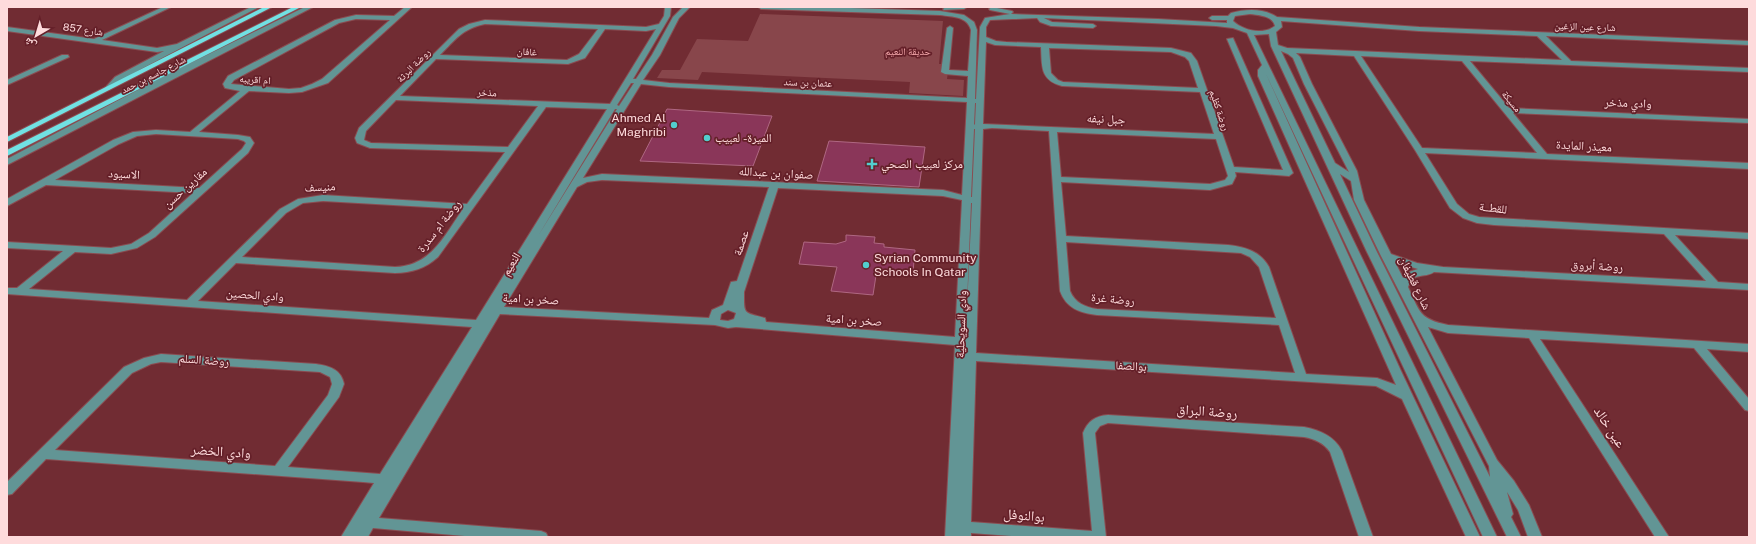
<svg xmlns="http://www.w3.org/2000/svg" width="1756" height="544" font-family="'Public Sans','Noto Naskh Arabic',sans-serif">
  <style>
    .green { fill: #88464b }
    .building { fill: #8a3659; stroke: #af6782 }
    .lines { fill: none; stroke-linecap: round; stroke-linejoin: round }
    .minor-casing { stroke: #8a4c51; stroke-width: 2 }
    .major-casing { stroke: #8a4c51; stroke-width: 2 }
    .minor { fill: #629595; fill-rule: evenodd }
    .major { fill: #71e1e3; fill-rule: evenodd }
    .poi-dot { fill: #52cdce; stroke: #652029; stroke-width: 1.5 }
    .labels { text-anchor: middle; stroke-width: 3.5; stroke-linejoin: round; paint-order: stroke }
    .far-street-label { font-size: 10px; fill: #fedbdc; stroke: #652029 }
    .far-park-label { font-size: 10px; fill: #f5a9ac; stroke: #652029 }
    .street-label { font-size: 12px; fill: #fedbdc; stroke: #652029 }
    .poi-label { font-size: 12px; fill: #fedbdc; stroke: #652029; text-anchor: start }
    .near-street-label { font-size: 14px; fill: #fedbdc; stroke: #652029 }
  </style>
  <rect width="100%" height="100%" fill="#712c33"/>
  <path class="green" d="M760 14 943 21 939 64H949L947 79 964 80 963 96 909 93 910 82 702 72 698 80 657 78 662 70H680L697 39 748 41Z"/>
  <path class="building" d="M667 109 772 116 753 166 640 161Z
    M829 141 925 147 919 187 817 181Z
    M846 235 875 237 874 243 884 244V247L915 250 913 272 877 269 873 295 831 291 837 267 799 264 804 242 836 244 846 241Z"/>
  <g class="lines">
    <defs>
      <path id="minor" d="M163 7H171L102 40 157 48 177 44 251 7H259L141 69 121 81 109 90 105 88 115 77 164 51 157 52 7 31V27L94 39Z
        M305 7H313L7 165V159L170 73Z
        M405 7H412L328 83 302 92 289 93 249 91 199 132 238 135 250 137 254 143 248 153 155 237 137 248 111 254 75 252 29 289 187 300 280 209 298 199 323 195 467 204 505 152 370 148 357 143 355 138 359 128 459 29 469 24 485 20 646 27 659 24 664 16 665 7H671L670 16 633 79H636L652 55 673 17 683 7H690L679 18 660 55 643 80 669 83 967 98 968 76 945 74 941 72 947 28 950 26 953 28 949 70 968 71 971 30C967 16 953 17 940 15L761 9 758 7H821L940 11 964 15 974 22 977 30 975 99H976L980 27 985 18 1010 14 990 10 989 9 992 7 1012 11 1013 12 1011 14 1158 19 1227 23V20H1212L1209 18 1212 16H1228L1231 13C1246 9 1263 8 1277 17L1419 27 1749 41V45L1546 36 1571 61 1749 68V72L1470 61 1509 108 1749 119V123L1513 113 1547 154 1749 163V169L1425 153 1457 204 1469 214 1479 217 1749 233V239L1675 235 1718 282 1749 284V290L1434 272C1424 279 1414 271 1408 287 1420 312 1419 319 1448 325L1749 344V352L1707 349 1749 399V411L1745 410 1694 348 1540 339 1669 537H1655L1529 338 1448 333 1428 327 1497 460 1514 481 1529 505 1542 537H1528L1518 510 1507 492 1513 514 1511 517 1521 537H1507L1366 250 1271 46 1269 34 1254 35 1497 537H1483L1266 74 1401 371 1480 537H1466L1402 399 1376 386 976 361 971 522 1092 531 1083 433C1088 421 1095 416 1108 415L1304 427C1320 430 1334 436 1342 451L1373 537H1359L1330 452C1324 443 1315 439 1304 437L1108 423 1100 426 1095 433 1106 537H1025L971 533V537H945L955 345 736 327 728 328 715 325 500 314 379 518 541 531 546 533 548 537H476L373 528 368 537H341L374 483 363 482 46 459 12 494 7 495V482L124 367 144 358 161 354 316 364C329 366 341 369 344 384L339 397 288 467 380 474 472 327 7 294V288H17L63 251 7 248V242L111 248 131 244 149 233 193 193 46 185 7 206V199L113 140 133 132 156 130 190 132 240 91 225 88 223 84 228 76 335 20 356 15 394 16ZM1250 14C1259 15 1273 16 1275 26 1263 35 1244 31 1233 21L1235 16ZM1037 18 1040 22 1051 26 1093 28 1096 26 1093 24 1052 22 1044 18 1216 26 1233 28 1247 33 1262 65 1258 70V76L1396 385 1377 378 1306 374 1269 267C1260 251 1245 247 1228 245L1066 236 1061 182 1210 190 1232 184 1236 176 1235 172 1289 176 1293 173 1233 38 1227 39 1283 170 1234 167 1197 61 1191 53 1171 48 1006 42 996 41 986 37V27L990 20ZM356 19 390 20 322 79 312 84 301 88 289 89 231 84 234 80 339 23ZM1281 21 1419 31 1537 36 1562 60 1287 48 1278 45 1276 32 1282 27ZM485 24 598 29 579 54 567 60 440 55C456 39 462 29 485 24ZM605 29 646 31 656 29 610 104 400 96 436 59 568 64 585 58ZM986 42 995 45 1041 47C1042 67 1040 80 1062 86L1200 92 1214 134 983 124ZM1049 48 1171 52 1185 57 1189 61 1198 88 1063 82 1058 80 1051 73ZM1281 51 1288 54 1293 58 1304 84 1349 172 1335 163ZM1296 53 1354 56 1415 150 1450 208 1463 218 1477 223 1494 225 1664 234 1706 281 1443 267 1417 263 1391 254 1364 200 1357 171 1312 84 1300 57ZM1361 56 1462 61 1537 153 1422 148ZM631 83H634L619 106 617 105ZM641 84 669 87 967 102 962 195 943 190 602 174 583 178ZM396 100 538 106 508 147 371 143 364 140 366 131ZM975 103H976L975 124 974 125ZM546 107 607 109 476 320 198 301 236 263 395 273C411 273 426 268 438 257ZM615 109H617L538 236ZM992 128 1049 131 1060 291C1066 308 1080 313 1097 315L1279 325 1295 373 976 353 983 129ZM974 129H975L972 197H971ZM1057 132 1216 139 1228 176 1225 180 1210 184 1061 177ZM156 134 238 139 244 141 246 143 242 149 199 188 55 180 119 144 137 136ZM1340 174 1351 181 1354 200 1381 256 1489 466 1490 477 1376 250ZM602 180 769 187 737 281 731 282 723 305 712 310 709 318 504 307 577 187 587 182ZM778 188 943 196 962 200 955 337 766 322 765 318C743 312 744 315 744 292ZM323 201 463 209C444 236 431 266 395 267L242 257 286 213 303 203ZM971 203H972L966 329ZM1066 242 1241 253 1250 257 1259 267 1276 318 1097 309C1085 307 1075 303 1070 291ZM1395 262 1418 269 1409 272 1403 278ZM728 310 736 313 734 319 728 321 720 320 721 314ZM161 362 320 372 330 377 332 384 328 395 275 466 55 450 132 373 151 364Z
        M946 7H967L964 9 944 10 943 9Z
        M62 55H68L69 57 7 85V80Z"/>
      <path id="major" d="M264 7H272L7 142V137Z
        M293 7H301L7 156V150Z"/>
    </defs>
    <use href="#minor" class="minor-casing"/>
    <use href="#major" class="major-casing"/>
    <use href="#minor" class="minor"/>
    <use href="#major" class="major"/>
  </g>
  <g class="poi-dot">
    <circle cx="674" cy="125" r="4"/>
    <circle cx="707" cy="138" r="4"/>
    <path d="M870 158h4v4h4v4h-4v4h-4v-4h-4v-4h4z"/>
    <circle cx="866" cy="265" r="4"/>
  </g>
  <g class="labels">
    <g class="far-street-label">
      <text transform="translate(1585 26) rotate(2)" y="4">شارع عين الزغين</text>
      <text transform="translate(83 29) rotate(8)" y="4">شارع 857</text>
      <text transform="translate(527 51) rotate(3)" y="4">غافان</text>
      <text transform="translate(413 65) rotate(-45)" y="4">روضة البرثة</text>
      <text transform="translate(153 74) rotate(-27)" y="4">شارع جاسم بن حمد</text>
      <text transform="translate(255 79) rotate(4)" y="4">ام اقريبه</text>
      <text transform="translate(808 82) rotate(2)" y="4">عثمان بن سند</text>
      <text transform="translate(487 92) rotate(3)" y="4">مذخر</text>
      <text transform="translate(1512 101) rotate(51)" y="4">مسيكة</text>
      <text transform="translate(1220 110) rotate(71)" y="4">روضة كظيم</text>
    </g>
    <g class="far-park-label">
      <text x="908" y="55">حديقة النعيم</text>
    </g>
    <g class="street-label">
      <text transform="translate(1628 103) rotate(2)" y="4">وادي مذخر</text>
      <text transform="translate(1106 119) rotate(3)" y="4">جبل نيفه</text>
      <text transform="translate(1584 146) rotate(3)" y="4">معيذر المايدة</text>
      <text transform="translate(776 173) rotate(3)" y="4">صفوان بن عبدالله</text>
      <text transform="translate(124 174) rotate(3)" y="4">الاسيود</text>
      <text transform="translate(320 187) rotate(-3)" y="4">منيسف</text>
      <text transform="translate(185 188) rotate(-42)" y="4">مقارين حسن</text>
      <text transform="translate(1493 208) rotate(7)" y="4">للقطــة</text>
      <text transform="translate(439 226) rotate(-52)" y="4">روضة ام سدرة</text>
      <text transform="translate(741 243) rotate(-72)" y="4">عصمة</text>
      <text transform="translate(511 264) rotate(-58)" y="4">النعيم</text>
      <text transform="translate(1597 266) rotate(3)" y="4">روضة أبروق</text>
      <text transform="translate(1415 283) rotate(64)" y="4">شارع قطيفان</text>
      <text transform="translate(255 295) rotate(4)" y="4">وادي الحصين</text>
      <text transform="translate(531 299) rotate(3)" y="4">صخر بن امية</text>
      <text transform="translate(1113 299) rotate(5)" y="4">روضة غرة</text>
      <text transform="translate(854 320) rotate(4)" y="4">صخر بن امية</text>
      <text transform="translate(961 324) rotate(-88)" y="4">وادي السويحلية</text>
      <text transform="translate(204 360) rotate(4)" y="4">روضة السلم</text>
      <text transform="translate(1131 366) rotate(3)" y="4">بوالصفا</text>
    </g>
    <g class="poi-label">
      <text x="666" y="122" text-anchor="end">Ahmed Al<tspan x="666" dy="14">Maghribi</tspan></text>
      <text x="715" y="142">الميرة - لعبيب</text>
      <text x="881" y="168">مركز لعبيب الصحي</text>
      <text x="874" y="262">Syrian Community<tspan x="874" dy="14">Schools In Qatar</tspan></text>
    </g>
    <g class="near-street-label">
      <text transform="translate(1207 411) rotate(4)" y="5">روضة البراق</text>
      <text transform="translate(1610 427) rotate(57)" y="5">عين خالد</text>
      <text transform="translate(221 451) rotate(4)" y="5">وادي الخضر</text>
      <text transform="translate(1024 515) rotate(5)" y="5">بوالنوفل</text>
    </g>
  </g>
  <rect width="1756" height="544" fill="none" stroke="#fedbdc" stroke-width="16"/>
  <g transform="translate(36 36) rotate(218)" stroke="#652029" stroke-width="3" paint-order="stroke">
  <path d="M0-3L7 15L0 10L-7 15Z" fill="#fedbdc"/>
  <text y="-6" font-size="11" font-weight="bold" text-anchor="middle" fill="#fedbdc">ش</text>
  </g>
</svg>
